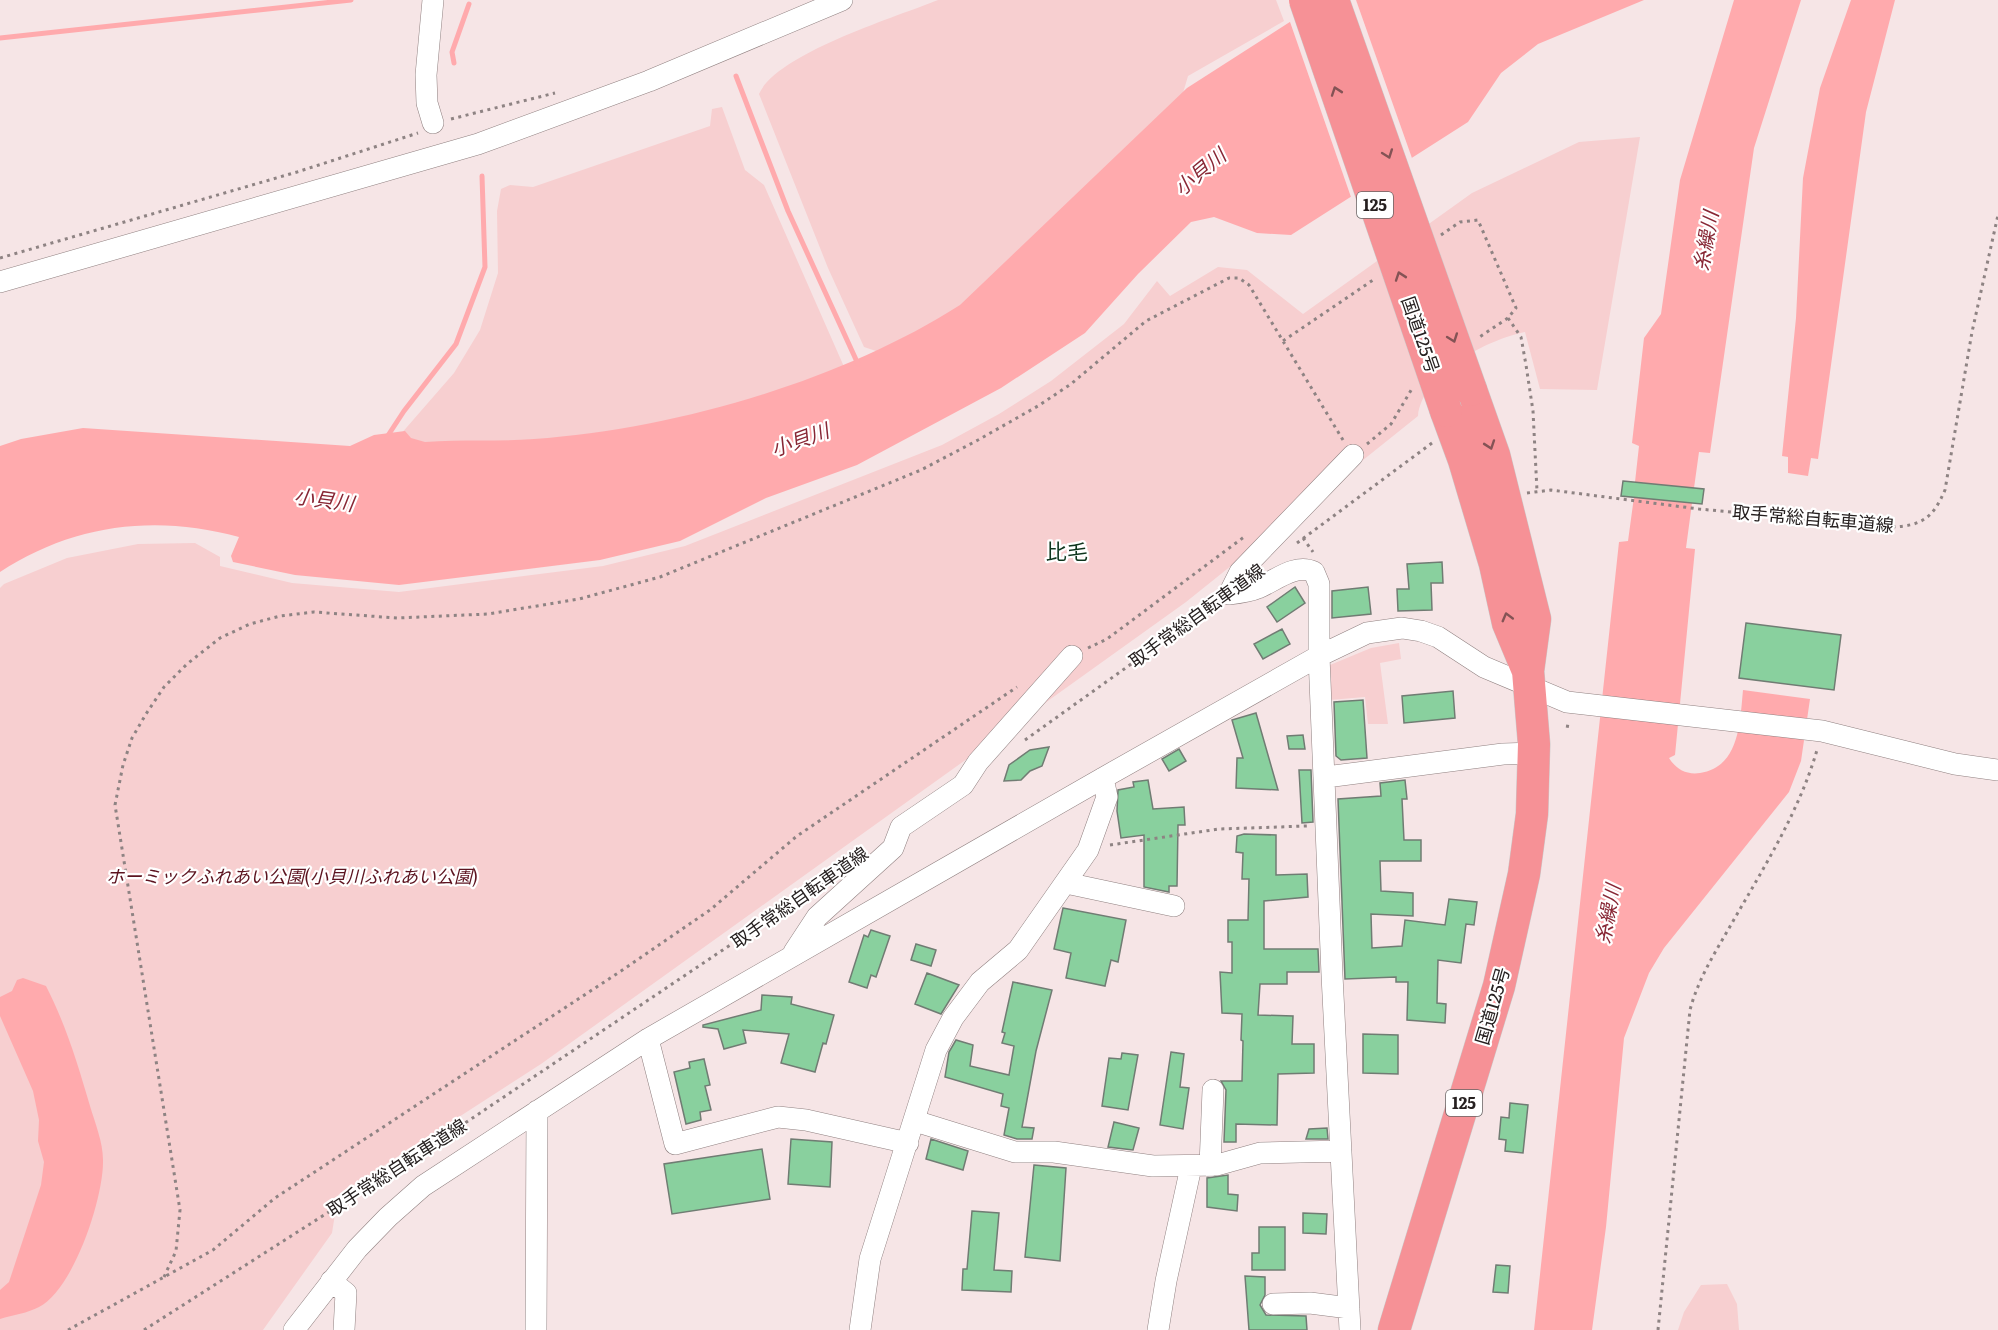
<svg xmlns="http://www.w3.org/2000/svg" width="1998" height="1330" font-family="Literata,'Noto Sans JP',serif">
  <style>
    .green { fill: #f7cfd0 }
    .water { fill: #ffaaad }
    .pier { fill: #f6e5e6 }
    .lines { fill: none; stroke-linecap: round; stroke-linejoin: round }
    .stream { stroke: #ffaaad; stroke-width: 5 }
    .building { fill: #89d09e; stroke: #707c73; stroke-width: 1.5 }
    .minor-casing { stroke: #908181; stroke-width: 22 }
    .highway-casing { stroke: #cbc9c9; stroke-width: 33 }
    .path { stroke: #8e8383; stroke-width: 3; stroke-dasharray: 3 4.5; stroke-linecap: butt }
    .minor { stroke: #fff; stroke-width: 21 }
    .highway { stroke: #f69196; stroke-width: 32 }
    .highway-bridge-casing { stroke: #cbc9c9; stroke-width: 33; stroke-linecap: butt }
    .highway-bridge { stroke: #f69196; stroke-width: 32 }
    .oneway { stroke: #845355 }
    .labels { text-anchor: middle; stroke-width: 4.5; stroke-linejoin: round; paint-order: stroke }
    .shield { fill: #fff; stroke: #676363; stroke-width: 1.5 }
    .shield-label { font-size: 16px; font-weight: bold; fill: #262020 }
    .street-label { font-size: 18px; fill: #262020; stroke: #fff }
    .park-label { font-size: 18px; font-style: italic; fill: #5c131f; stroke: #fff }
    .water-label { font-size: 20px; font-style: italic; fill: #882735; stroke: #fff }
    .quarter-label { font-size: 21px; fill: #0f351d; stroke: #fff }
  </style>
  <rect width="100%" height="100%" fill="#f6e5e6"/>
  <path class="green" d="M938 0H1276L1284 21 1188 76 1180 103 960 312 882 353 864 347 828 268 759 94C776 54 896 17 938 0Z
    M722 107 745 170 764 185 845 369 784 391 621 435 411 446 400 435 454 373 480 330 498 273 497 211 501 189 510 185 533 187 710 126 712 109Z
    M1640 137 1597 390 1540 389 1525 332C1488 339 1422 374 1418 416L1186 602 541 1064 338 1195 332 1233 263 1330H0V588L4 584 67 558 138 544 195 543 220 557V566L292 583 399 592 603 566 685 546 942 445 999 414 1051 381 1124 324 1157 281 1170 296 1218 267 1247 270 1303 314 1472 193 1579 142Z
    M1399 643 1401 659 1380 663 1388 724H1368L1365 697 1330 700V665L1371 648Z
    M1727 1284 1737 1304 1739 1330H1678L1684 1312 1701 1285Z"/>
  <path class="water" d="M1324 0H1644L1538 44 1501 73 1468 122 1291 235 1257 233 1214 217 1191 222 1138 274 1085 333 1001 388 857 465 766 498 680 541 600 560 399 585 295 575 233 562 231 556 239 537C156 514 73 524 0 572V446L21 439 83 428 350 446 374 435 405 431 411 438 425 442C461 439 498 442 534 439 675 429 841 381 960 305L1187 88Z
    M1734 0H1801L1754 148 1710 453 1699 452 1694 488 1635 482 1639 446 1632 443 1644 338 1661 314 1680 180Z
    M1851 0H1895L1866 112 1818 459 1811 458 1808 476 1788 473V457L1782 456 1796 318 1803 178 1820 88Z
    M1634 497 1692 503 1686 548 1695 549 1675 755 1669 758C1676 769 1686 775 1700 773 1740 767 1740 721 1743 690L1810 699 1801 761 1789 792 1664 948 1649 973 1624 1038 1606 1227 1592 1330H1534L1619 542 1628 541Z
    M23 978 46 986C66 1025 78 1065 90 1106 95 1123 103 1142 103 1160 104 1197 74 1289 39 1307 28 1313 13 1315 0 1319V1290L9 1282 41 1185 44 1162 38 1141 39 1120 33 1091 0 1016V997L12 991 17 980Z"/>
  <path class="pier" d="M1318 0H1356L1413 161 1352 200 1289 19Z"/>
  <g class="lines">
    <path class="stream" d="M0 38 351 0
      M454 63 452 52 469 4
      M736 76 788 211 858 364
      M387 437 404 411 456 344 485 267 482 176"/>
  </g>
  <path class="building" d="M1623 481 1704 489 1702 504 1621 496Z
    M1442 562 1443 583H1431L1432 610 1398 611 1397 589H1409L1407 564Z
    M1295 587 1305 603 1277 622 1267 607Z
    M1368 587 1371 614 1332 618V591Z
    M1746 623 1841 635 1834 690 1739 678Z
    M1282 629 1290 644 1263 659 1254 644Z
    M1453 691 1455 718 1404 723 1402 696Z
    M1363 700 1367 758 1341 760 1336 756 1334 702Z
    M1256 713 1278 790 1236 788 1237 758H1243L1232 720Z
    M1303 735 1305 749H1289L1287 736Z
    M1049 747 1042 766 1030 771 1021 780 1004 781 1009 765 1030 750Z
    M1179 749 1186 761 1169 771 1162 759Z
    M1299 770H1311L1313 822 1302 823Z
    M1148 780 1153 809 1184 807 1185 825H1178L1177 886H1169V892L1144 887V835L1121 838 1117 811 1118 790 1134 787 1133 782Z
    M1405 780 1407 799H1402L1404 840H1421V861H1380L1381 891 1413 893V916L1371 914 1372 948 1402 946 1405 920 1445 925 1449 899 1477 902 1474 925 1466 924 1461 963 1438 960 1437 1003 1446 1004 1445 1023 1407 1020 1408 982H1396V977L1345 979 1338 799 1381 796 1380 783Z
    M1244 834 1276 835V875L1307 874 1308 897 1264 901V949H1318L1319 972H1287V984H1260L1258 1015 1293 1016 1292 1044H1314V1073L1278 1074 1277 1125 1236 1124V1142H1224L1226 1090 1221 1081H1242L1243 1041 1241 1040 1242 1014 1222 1013 1220 972 1232 973V942H1228V920H1248L1249 879H1242L1243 853 1236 852 1237 836Z
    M1063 908 1126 920 1118 962 1111 960 1105 986 1066 978 1071 953 1054 949Z
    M871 930 890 936 876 977 871 975 867 988 849 982 864 935 868 937Z
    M916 944 936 950 931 966 911 960Z
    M927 973 959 985 941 1014 915 1004Z
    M1013 982 1052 990 1036 1051 1022 1127 1034 1128 1032 1139H1017L1004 1135 1009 1108 1001 1106 1003 1094 945 1077 949 1052 956 1040 973 1045 970 1066 1009 1075 1014 1046 1002 1043 1005 1033 1002 1032Z
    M762 995 792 997 791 1004 834 1015 826 1044 823 1043 815 1072 781 1063 789 1034 743 1030 746 1043 724 1049 718 1029 703 1027V1025L761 1010Z
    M1363 1034 1398 1035V1074L1363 1073Z
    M1171 1052 1184 1054 1180 1087 1189 1088 1183 1129 1160 1125Z
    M1122 1053 1138 1055 1128 1110 1102 1106 1109 1058 1121 1059Z
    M704 1059 710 1085 705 1086 711 1110 700 1112 701 1120 686 1124 674 1072 690 1068 689 1062Z
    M1510 1103 1528 1105 1523 1153 1505 1151 1506 1140 1499 1139 1501 1117 1509 1118Z
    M1114 1122 1139 1128 1133 1150 1108 1147Z
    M1327 1128 1328 1139H1306L1309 1129Z
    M791 1139 832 1142 830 1187 788 1184Z
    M931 1139 968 1151 963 1170 926 1159Z
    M762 1149 770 1199 672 1214 664 1164Z
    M1034 1165 1066 1168 1060 1261 1025 1257Z
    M1228 1175V1194L1238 1195 1237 1211 1207 1207V1178Z
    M972 1211 999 1213 994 1270 1012 1271 1011 1292 962 1290 963 1269H967Z
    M1303 1213 1327 1214 1326 1234 1303 1233Z
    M1259 1227H1285V1270H1252V1253H1259Z
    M1496 1265 1510 1266 1508 1293 1493 1292Z
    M1245 1276 1265 1277V1295L1260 1305 1266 1315 1306 1316 1307 1330H1249Z"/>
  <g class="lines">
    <defs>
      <path id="minor" d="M433 123 427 103 426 75 433 0
        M0 282 478 144 649 81 842 0
        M1229 594C1239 593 1249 592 1258 588 1275 581 1295 563 1314 572L1319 584V656L1332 975 1350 1330
        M1229 594 1240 572 1353 455
        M1326 777 1503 754 1533 753
        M1066 883 1174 906
        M794 952 817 917 893 848 901 827 963 785 978 762 1072 656
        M648 1039 675 1144 778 1117 806 1120 908 1143
        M915 1121 1015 1152H1054L1153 1166 1217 1165 1260 1153 1341 1151
        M1210 1166 1213 1090
        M331 1281 346 1293 344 1330
        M1273 1304 1310 1303 1349 1308
        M294 1330 357 1249 388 1217 423 1186 648 1039 1103 778 1319 656 1367 633 1402 628 1421 631 1438 637 1484 667 1567 702 1822 731 1955 764 1998 770
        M536 1330 537 1111
        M860 1330 870 1259 936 1050 953 1018 980 982 1018 950 1088 850 1107 797 1103 778
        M1158 1330 1166 1281 1191 1167"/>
      <path id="highway" d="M1446 411 1464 460 1495 564 1508 623 1528 671
        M1394 1330 1499 986 1524 874 1532 814 1534 744 1528 671 1535 619 1494 455 1471 390"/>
    </defs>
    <use href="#minor" class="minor-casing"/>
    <use href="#highway" class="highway-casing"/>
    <path class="path" d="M451 119 555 93
      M1441 235 1460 222 1478 220 1516 308 1508 318 1478 338
      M0 258 297 172 418 133
      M1508 318 1521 337 1526 365 1533 411 1537 491
      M1283 341 1376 278
      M1367 444 1391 424 1413 387
      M1527 493 1551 490 1699 509 1891 527C1922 526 1933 518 1945 490L1972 332 1998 215
      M1303 538 1313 552
      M1297 543 1432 443
      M1088 648 1107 639 1244 537
      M1566 726 1572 727
      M1025 740 1215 604
      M1110 845 1219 829 1307 826
      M164 1277 176 1251 180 1210 115 805 123 765 132 738 146 714 164 687 187 664 220 638 250 624 280 616 314 612 397 618 488 614 579 599 660 577 921 470 978 440 1038 406 1071 384 1146 321 1229 278H1239L1249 285 1343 440
      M68 1330 213 1250 275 1198 621 971 710 910 797 836 1017 687
      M144 1330 407 1162 827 880
      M1658 1330 1690 1010C1698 979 1716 951 1732 923 1764 867 1799 812 1817 750"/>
    <use href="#minor" class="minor"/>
    <use href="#highway" class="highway"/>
    <defs>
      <path id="highway-bridge" d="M1305 0 1446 411
        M1333 0 1471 390"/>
    </defs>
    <use href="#highway-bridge" class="highway-bridge-casing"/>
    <use href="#highway-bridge" class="highway-bridge"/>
  </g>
  <defs><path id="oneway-chevron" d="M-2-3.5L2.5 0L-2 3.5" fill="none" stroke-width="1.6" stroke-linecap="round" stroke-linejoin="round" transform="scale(1.5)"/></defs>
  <g class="oneway">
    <use href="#oneway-chevron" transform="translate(1336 91) rotate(-109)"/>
    <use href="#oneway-chevron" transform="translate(1388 154) rotate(70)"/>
    <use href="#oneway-chevron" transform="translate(1400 276) rotate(-109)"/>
    <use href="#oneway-chevron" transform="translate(1453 338) rotate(70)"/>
    <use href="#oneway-chevron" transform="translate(1490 445) rotate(71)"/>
    <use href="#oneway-chevron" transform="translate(1507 617) rotate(-105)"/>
  </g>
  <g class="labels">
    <g class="shield">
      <rect x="1357" y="192" width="36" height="26" rx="4.5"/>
      <rect x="1446" y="1090" width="36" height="26" rx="4.5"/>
    </g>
    <g class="shield-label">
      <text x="1375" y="211">125</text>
      <text x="1464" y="1109">125</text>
    </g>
    <g class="street-label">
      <text transform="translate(1420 335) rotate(71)" y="6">国道125号</text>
      <text transform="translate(1813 519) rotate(5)" y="6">取手常総自転車道線</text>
      <text transform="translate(1197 616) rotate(-36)" y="6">取手常総自転車道線</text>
      <text transform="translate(800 898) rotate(-35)" y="6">取手常総自転車道線</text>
      <text transform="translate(1493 1006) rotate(-74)" y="6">国道125号</text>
      <text transform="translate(397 1168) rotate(-33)" y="6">取手常総自転車道線</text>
    </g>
    <g class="park-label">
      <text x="292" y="883">ホーミックふれあい公園(小貝川ふれあい公園)</text>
    </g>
    <g class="water-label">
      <text transform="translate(1200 172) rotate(-40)" y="7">小貝川</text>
      <text transform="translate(1706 241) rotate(-80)" y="7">糸繰川</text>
      <text transform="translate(800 440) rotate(-20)" y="7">小貝川</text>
      <text transform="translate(324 500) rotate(8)" y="7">小貝川</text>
      <text transform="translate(1608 914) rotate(-79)" y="7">糸繰川</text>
    </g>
    <g class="quarter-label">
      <text x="1067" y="559">比毛</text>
    </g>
  </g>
</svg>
